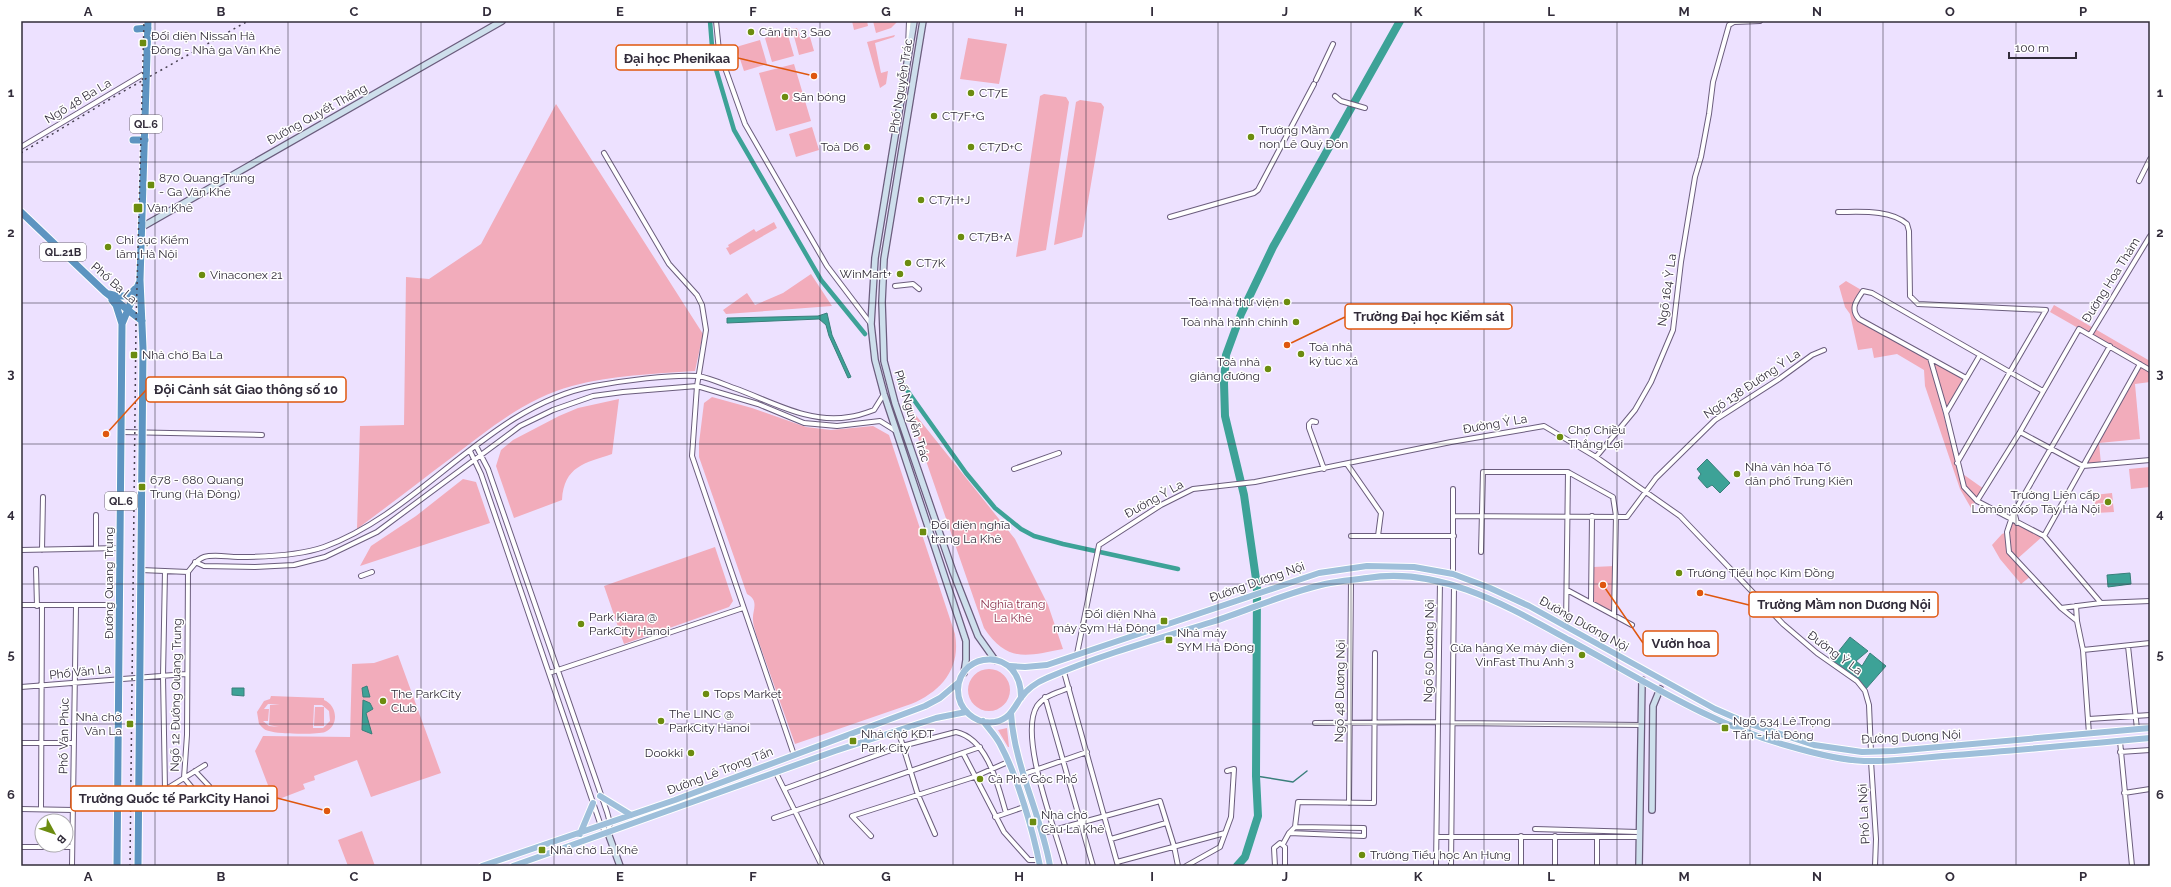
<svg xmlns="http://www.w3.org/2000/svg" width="2171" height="887" font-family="Raleway,sans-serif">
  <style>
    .green { fill: #f2acbb; fill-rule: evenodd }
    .water { fill: #3da297; stroke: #3a7f7b }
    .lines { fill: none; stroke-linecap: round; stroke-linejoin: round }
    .stream { stroke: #3a7f7b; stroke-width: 1.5 }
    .canal { stroke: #3da297; stroke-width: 4.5 }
    .river { stroke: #3da297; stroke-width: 8 }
    .street-casing { stroke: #6b5d7d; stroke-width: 6 }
    .secondary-casing { stroke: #6b5d7d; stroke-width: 8 }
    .primary-casing { stroke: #fff; stroke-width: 8 }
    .highway-casing { stroke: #fff; stroke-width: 9 }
    .street { stroke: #fff; stroke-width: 4 }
    .secondary { stroke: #cedfec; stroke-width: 5.5 }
    .primary { stroke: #9ebfda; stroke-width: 6 }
    .highway { stroke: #5d94c1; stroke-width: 7 }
    .rail { stroke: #484151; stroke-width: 1.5; stroke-dasharray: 2 4; stroke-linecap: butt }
    .grid { fill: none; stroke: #322c3a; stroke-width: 1; stroke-opacity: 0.55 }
    .poi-dot { fill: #6c8c0f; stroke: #fff; stroke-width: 1.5 }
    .labels { text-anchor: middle; stroke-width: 3; stroke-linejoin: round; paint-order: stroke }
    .shield { fill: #fff; stroke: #706b75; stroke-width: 1 }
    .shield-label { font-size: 11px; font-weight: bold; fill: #322c3a }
    .poi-label { font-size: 12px; fill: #322c3a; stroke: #fff; text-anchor: start }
    .street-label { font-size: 12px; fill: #322c3a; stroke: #fff }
    .park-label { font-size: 12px; fill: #8a314c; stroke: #fff }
    .leader { fill: none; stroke: #df570e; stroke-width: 1.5 }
    .callout-dot { fill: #df570e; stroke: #fff; stroke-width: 1.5 }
    .callout { fill: #fff; stroke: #df570e; stroke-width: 1.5 }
    .callout-label { font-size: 13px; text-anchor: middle; font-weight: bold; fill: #322c3a }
    .neatline { fill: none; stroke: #322c3a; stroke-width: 1.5 }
    .grid-label { font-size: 13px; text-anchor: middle; font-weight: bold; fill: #322c3a }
  </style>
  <rect width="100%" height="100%" fill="#ede1ff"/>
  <path class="green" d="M852 21H867L868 26 854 30Z
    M873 21H898L891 28 876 33Z
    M797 28 801 39 810 37 814 51 799 55 792 29Z
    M787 32 794 56 772 62 765 38Z
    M895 35 894 37 875 43 881 73 888 71 886 84 880 88 867 42Z
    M968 38 1007 44 999 84 960 79Z
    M760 40 767 64 744 71 736 47Z
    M794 64 811 121 776 131 759 73Z
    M1044 94 1066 97 1069 102 1046 250 1016 257 1040 96Z
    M1080 100 1101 103 1104 107 1082 237 1054 245 1076 102Z
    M556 104 703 334 695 371C654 374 612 375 572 386 526 398 488 430 451 458 419 482 388 506 357 529L360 426 404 425 406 277 429 279 481 244Z
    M812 127 819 150 796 157 789 134Z
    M774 222 777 228 730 255 726 248 729 247 728 245 754 229 756 232Z
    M811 274 832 306 726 314 723 310 747 293 755 305 783 293Z
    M1846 281 1863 291 1853 303V315L1859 321 1929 359 1956 463 1963 485 1960 472 1984 489 1971 508 1960 489 1925 386 1924 370 1897 354 1874 358 1872 348 1858 350 1850 314 1845 307 1839 286Z
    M2054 305 2150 361V369L2050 312Z
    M1931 358 1965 378 1946 412Z
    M2141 365 2150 370V382L2135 384 2140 439 2099 443 2101 464 2084 466Z
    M712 397 752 408 806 427 831 430 873 426 889 435 955 634C961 668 942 691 911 704L795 744 756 634C755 629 753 625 753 620 752 610 760 601 747 594L699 457V443L704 403Z
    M619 399 612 454C585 463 564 466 562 500L514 518 496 466 501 450 513 440 559 416 578 408Z
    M906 403 1015 539 1048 605 1063 649C1027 656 1007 663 984 628Z
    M2150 467V487L2131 489 2129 469Z
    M463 479 476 482 490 523 360 566 371 546 416 516Z
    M2112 493 2113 502 2095 504 2094 495Z
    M2113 503 2114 512 2096 513 2095 505Z
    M2011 520 2043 536 2016 560C2006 548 2007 535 2011 520Z
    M2007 532 2009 553 2031 576 2021 584 2000 559 1992 545 2002 534Z
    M715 547 733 601 729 607 624 644 604 586Z
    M1615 566 1614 615 1591 603 1593 567Z
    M398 655 441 773 371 797 357 760 314 776 315 780 303 784 305 789 274 801 255 751 263 736 350 737 352 664 374 663Z
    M968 690a21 21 0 1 1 42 0a21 21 0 1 1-42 0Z
    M271 696 324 698V700C338 706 339 726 325 732 317 735 277 734 269 731 264 730 262 727 259 724L257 712 264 701 270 699ZM268 704H280L270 705 269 725 279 727 269 726 263 721H268L269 709H264ZM314 705H322L329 711 330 721 323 728H313Z
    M315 707H324V726H314Z
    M1007 728 1009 747H1008L998 730Z
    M362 831 375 866H348L338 840Z"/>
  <path class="water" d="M827 313 832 335 851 377 848 378 829 336 826 325 819 319 727 323V318L818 316Z
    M1707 459 1730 483 1720 493 1712 485 1707 488 1698 478 1701 474 1697 469Z
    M2130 573 2131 584 2108 587 2107 575Z
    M1850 637 1868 651 1856 661 1862 666 1870 653 1886 666 1865 690 1857 681 1830 662Z
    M367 686 370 697H363L362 688Z
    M232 688H244V696L232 695Z
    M363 700 370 703 373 709 366 713 372 734 362 730Z"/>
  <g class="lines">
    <path class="stream" d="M1256 776 1293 782 1307 771"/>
    <path class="canal" d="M710 21 713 59 734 130 821 280 865 334
      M899 379 966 473 995 508 1021 529 1034 536 1063 544 1178 569"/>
    <path class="river" d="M1237 866 1245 857 1258 816 1256 776 1257 586 1244 495 1225 416 1224 383 1226 355 1241 314 1273 247 1400 21"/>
    <defs>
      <path id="street" d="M716 21 719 51 745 124 827 266 871 324
        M908 47 909 21
        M1316 80 1333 44
        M1335 96 1341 101 1365 108
        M21 147 147 72
        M604 153 669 264 697 295 702 305 706 330 697 386 692 456 794 755
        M2139 181 2150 159
        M1838 212C1859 212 1890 209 1907 224L1909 231 1910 296 1918 304 2046 310 1957 463
        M1170 217 1254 193 1258 190 1314 84
        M895 286 913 284 919 289
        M2090 335 2150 236
        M1930 358 1946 413
        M2150 370 2079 329 2020 432 1977 501 2044 536 2101 603 2150 601
        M1966 378 1859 319C1850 309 1856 301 1863 291L1872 293 2043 391
        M1316 422 1312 421 1309 424V428L1324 469
        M121 432 262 435
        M2020 432 2083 466 2150 460
        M476 446 488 469 607 812 610 823 608 833
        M470 451 481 474 601 826 608 833
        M1596 457 1635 410 1651 382 1673 330 1681 262 1695 177 1701 157 1709 114 1713 82 1729 25 1734 22 1760 21
        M1347 464 1381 513 1378 536
        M1014 469 1059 453
        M1453 489V574
        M1977 501 1964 487 1946 413 1980 355
        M2014 511 2017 523
        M1454 516 1627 517 1656 478 1715 420 1779 379 1812 355 1824 350
        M1351 536H1454
        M2044 536 2140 364
        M96 547V515
        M21 550 120 548
        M42 550 43 497
        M1481 552 1483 472H1568L1613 497 1616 516 1614 615
        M195 562 204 566 255 567 294 565 325 557 377 532 520 426 553 410 593 396 623 392 697 386 758 404 804 423 837 426 880 421 896 431
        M36 569 37 606
        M141 570 188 572
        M361 576 372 572
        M1567 590 1632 625
        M1591 603 1592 516
        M21 605H120
        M2076 606 2077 621
        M2061 608 2101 603
        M1566 627 1568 472
        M2128 646 2137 729
        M2083 650 2150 643
        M1077 654 1099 545 1161 505 1193 489 1255 482 1451 442 1544 426 1596 457 1680 516 1783 624 1817 653 1857 681 1865 691 1869 705 1871 752
        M1064 672 1118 866
        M549 673 743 608
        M21 687 186 674
        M1045 697 1093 866
        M2089 719 2150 715
        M1315 723 1438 722
        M1453 723 1642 725
        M898 730 918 795 935 834
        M2089 734 2083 650 2077 621 2061 608 2009 552 2007 532 2013 514 2110 346
        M2120 741 2132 866
        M21 743H73
        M2120 752 2150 750
        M963 753 1004 832 1029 860H1039
        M1871 761 1876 839 1875 866
        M776 773 822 866
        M1024 774 1087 752
        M184 778 187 735 188 572C193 566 197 559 204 557 214 554 228 557 238 557 266 557 298 556 324 547 421 512 490 405 594 386 622 381 671 374 698 376 710 378 723 384 734 388 771 401 808 424 849 417 858 416 866 413 874 410L884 394
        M184 778 198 795 209 786 195 771
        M165 789 163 676 165 571
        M784 789 902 746 956 732C988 739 998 786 1006 813
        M2124 793 2150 789
        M1349 803 1351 580
        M139 806 205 765
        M21 809 73 810
        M41 809 42 606
        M995 817 1024 807
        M774 818 980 747
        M1295 827 1364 828V836L1289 833 1295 827 1298 802 1374 803 1375 653
        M1535 829 1638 832
        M1043 833 1160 801 1174 846 1178 866
        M871 836 852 816 974 777 1008 762
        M1437 837H1639
        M1111 839 1166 823
        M1283 844 1289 833
        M21 847H72
        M1117 862 1225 833
        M72 866 76 606
        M1065 866C1056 831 1018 736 1037 706 1045 695 1057 693 1069 688
        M1186 866 1220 847 1231 817 1234 769 1227 771
        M1275 866 1274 848 1280 843 1285 847V866
        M1436 866 1440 581
        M1451 866 1454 586
        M1521 866V836
        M1555 866V836
        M1597 866V837"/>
      <path id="secondary" d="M914 21 875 258 871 324 875 360 884 394 966 641V660L964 673
        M923 21 884 259 882 302 884 361 895 403 953 572 978 636 995 660
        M142 227 502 21
        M1652 810 1653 706 1660 689
        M608 833 620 866
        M1639 866 1642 680"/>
      <path id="primary" d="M1010 666 1025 667 1047 665 1319 573 1367 566 1414 567 1453 574 1490 588 1529 606 1715 709 1747 723 1814 745 1862 752 1894 751 2150 728
        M1021 698C1022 646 959 650 958 690 958 709 975 725 995 722 1009 719 1013 710 1020 699 1026 690 1037 682 1047 678 1100 655 1157 639 1212 622 1249 610 1288 592 1325 584 1339 581 1353 580 1367 578 1440 566 1507 606 1569 640 1640 678 1711 725 1789 746 1813 753 1839 760 1864 761 1894 762 1925 757 1955 755 2020 750 2085 744 2150 738
        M1011 713C1014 766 1041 814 1050 866
        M983 721C989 729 997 737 1001 746 1018 778 1033 831 1040 866
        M600 796 631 815
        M580 834 593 803
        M482 866 675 800 925 706 940 698 959 682
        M513 866 835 751 936 718 966 712"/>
      <path id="highway" d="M137 29 148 28
        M133 140H145
        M21 212 105 292 142 321
        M110 294C120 297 128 298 135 289
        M112 300 116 305 122 324
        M117 866 122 324 139 283
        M138 866 143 348 140 280 148 21"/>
    </defs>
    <use href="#street" class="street-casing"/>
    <use href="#secondary" class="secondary-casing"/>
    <use href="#primary" class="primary-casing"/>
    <use href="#highway" class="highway-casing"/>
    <use href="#street" class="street"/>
    <use href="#secondary" class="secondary"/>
    <use href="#primary" class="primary"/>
    <use href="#highway" class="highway"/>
    <path class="rail" d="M21 153 117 95 248 21
      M130 866 136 324 144 21"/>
  </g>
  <path class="grid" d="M155 21V866M288 21V866M421 21V866M554 21V866M687 21V866M820 21V866M953 21V866M1086 21V866M1218 21V866M1351 21V866M1484 21V866M1617 21V866M1750 21V866M1883 21V866M2016 21V866M21 162H2150M21 303H2150M21 444H2150M21 584H2150M21 724H2150"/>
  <g class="poi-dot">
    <circle cx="751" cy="32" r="4"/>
    <rect x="139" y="39" width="8" height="8" rx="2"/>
    <circle cx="971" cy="93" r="4"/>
    <circle cx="785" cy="97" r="4"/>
    <circle cx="934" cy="116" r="4"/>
    <circle cx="1251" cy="137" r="4"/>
    <circle cx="867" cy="147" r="4"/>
    <circle cx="971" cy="147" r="4"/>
    <rect x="147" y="181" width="8" height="8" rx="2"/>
    <circle cx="921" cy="200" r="4"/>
    <rect x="133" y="203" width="10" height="10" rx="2"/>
    <circle cx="961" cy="237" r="4"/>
    <circle cx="108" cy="247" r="4"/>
    <circle cx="908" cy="263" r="4"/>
    <circle cx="900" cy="274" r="4"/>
    <circle cx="202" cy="275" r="4"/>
    <circle cx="1287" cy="302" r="4"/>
    <circle cx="1296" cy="322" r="4"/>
    <circle cx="1301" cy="354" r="4"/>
    <rect x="130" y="351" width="8" height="8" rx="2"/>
    <circle cx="1268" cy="369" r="4"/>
    <circle cx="1560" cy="437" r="4"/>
    <circle cx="1737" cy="474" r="4"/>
    <rect x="138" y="483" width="8" height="8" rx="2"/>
    <circle cx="2108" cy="502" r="4"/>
    <rect x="919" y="528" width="8" height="8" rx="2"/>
    <circle cx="1679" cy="573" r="4"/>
    <rect x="1160" y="617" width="8" height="8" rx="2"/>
    <circle cx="581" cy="624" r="4"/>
    <rect x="1165" y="636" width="8" height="8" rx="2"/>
    <circle cx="1582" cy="655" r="4"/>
    <circle cx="706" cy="694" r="4"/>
    <circle cx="383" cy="701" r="4"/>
    <circle cx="661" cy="721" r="4"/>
    <rect x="126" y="720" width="8" height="8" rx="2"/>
    <rect x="1721" y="724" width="8" height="8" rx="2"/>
    <rect x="849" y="737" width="8" height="8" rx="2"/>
    <circle cx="691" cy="753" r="4"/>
    <circle cx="980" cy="779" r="4"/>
    <rect x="1029" y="818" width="8" height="8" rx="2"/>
    <rect x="538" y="846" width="8" height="8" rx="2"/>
    <circle cx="1362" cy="855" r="4"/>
  </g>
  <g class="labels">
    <g class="shield">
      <rect x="130" y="115" width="32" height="18" rx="3"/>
      <rect x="40" y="243" width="46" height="18" rx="3"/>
      <rect x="105" y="492" width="32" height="18" rx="3"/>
    </g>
    <g class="shield-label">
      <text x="146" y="128">QL.6</text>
      <text x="63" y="256">QL.21B</text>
      <text x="121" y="505">QL.6</text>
    </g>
    <g class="poi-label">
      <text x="759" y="36">Căn tin 3 Sao</text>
      <text x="151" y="40">Đối diện Nissan Hà<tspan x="151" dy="14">Đông - Nhà ga Văn Khê</tspan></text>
      <text x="979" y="97">CT7E</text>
      <text x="793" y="101">Sân bóng</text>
      <text x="942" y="120">CT7F+G</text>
      <text x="1259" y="134">Trường Mầm<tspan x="1259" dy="14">non Lê Quý Đôn</tspan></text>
      <text x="859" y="151" text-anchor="end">Toà D6</text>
      <text x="979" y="151">CT7D+C</text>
      <text x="159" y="182">870 Quang Trung<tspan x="159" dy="14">- Ga Văn Khê</tspan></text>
      <text x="929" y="204">CT7H+J</text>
      <text x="147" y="212">Văn Khê</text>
      <text x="969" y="241">CT7B+A</text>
      <text x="116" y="244">Chi cục Kiểm<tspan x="116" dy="14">lâm Hà Nội</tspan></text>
      <text x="916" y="267">CT7K</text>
      <text x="892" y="278" text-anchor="end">WinMart+</text>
      <text x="210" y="279">Vinaconex 21</text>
      <text x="1279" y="306" text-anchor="end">Toà nhà thư viện</text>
      <text x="1288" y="326" text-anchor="end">Toà nhà hành chính</text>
      <text x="1309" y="351">Toà nhà<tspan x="1309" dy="14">ký túc xá</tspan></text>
      <text x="142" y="359">Nhà chờ Ba La</text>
      <text x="1260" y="366" text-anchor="end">Toà nhà<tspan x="1260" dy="14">giảng đường</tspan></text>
      <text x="1568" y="434">Chợ Chiều<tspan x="1568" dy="14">Thắng Lợi</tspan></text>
      <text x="1745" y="471">Nhà văn hóa Tổ<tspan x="1745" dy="14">dân phố Trung Kiên</tspan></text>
      <text x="150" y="484">678 - 680 Quang<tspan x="150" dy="14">Trung (Hà Đông)</tspan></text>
      <text x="2100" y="499" text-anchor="end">Trường Liên cấp<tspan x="2100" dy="14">Lômônôxốp Tây Hà Nội</tspan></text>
      <text x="931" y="529">Đối diện nghĩa<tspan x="931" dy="14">trang La Khê</tspan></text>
      <text x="1687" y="577">Trường Tiểu học Kim Đồng</text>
      <text x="1156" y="618" text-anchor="end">Đối diện Nhà<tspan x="1156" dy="14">máy Sym Hà Đông</tspan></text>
      <text x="589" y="621">Park Kiara @<tspan x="589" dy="14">ParkCity Hanoi</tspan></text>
      <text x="1177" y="637">Nhà máy<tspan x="1177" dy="14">SYM Hà Đông</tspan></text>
      <text x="1574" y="652" text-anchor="end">Cửa hàng Xe máy điện<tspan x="1574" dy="14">VinFast Thu Anh 3</tspan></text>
      <text x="391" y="698">The ParkCity<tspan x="391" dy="14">Club</tspan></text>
      <text x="714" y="698">Tops Market</text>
      <text x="669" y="718">The LINC @<tspan x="669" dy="14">ParkCity Hanoi</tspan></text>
      <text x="122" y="721" text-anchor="end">Nhà chờ<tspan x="122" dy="14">Văn La</tspan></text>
      <text x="1733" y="725">Ngõ 534 Lê Trọng<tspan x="1733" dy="14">Tấn - Hà Đông</tspan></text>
      <text x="861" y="738">Nhà chờ KĐT<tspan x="861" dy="14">Park City</tspan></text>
      <text x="683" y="757" text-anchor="end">Dookki</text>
      <text x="988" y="783">Cà Phê Góc Phố</text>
      <text x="1041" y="819">Nhà chờ<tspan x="1041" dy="14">Cầu La Khê</tspan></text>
      <text x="550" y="854">Nhà chờ La Khê</text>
      <text x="1370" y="859">Trường Tiểu học An Hưng</text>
    </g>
    <g class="street-label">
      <text transform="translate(901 86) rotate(-81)" y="4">Phố Nguyễn Trác</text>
      <text transform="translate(78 101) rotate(-31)" y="4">Ngõ 48 Ba La</text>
      <text transform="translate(317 114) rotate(-29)" y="4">Đường Quyết Thắng</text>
      <text transform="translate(2111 280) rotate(-58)" y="4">Đường Hoa Thám</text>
      <text transform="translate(114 283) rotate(41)" y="4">Phố Ba La</text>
      <text transform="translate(1667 290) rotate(-82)" y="4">Ngõ 164 Ỷ La</text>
      <text transform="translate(1752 384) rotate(-34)" y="4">Ngõ 138 Đường Ỷ La</text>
      <text transform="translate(912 416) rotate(73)" y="4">Phố Nguyễn Trác</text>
      <text transform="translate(1495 424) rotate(-10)" y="4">Đường Ỷ La</text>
      <text transform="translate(1154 499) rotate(-29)" y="4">Đường Ỷ La</text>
      <text transform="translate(1257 582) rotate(-19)" y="4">Đường Dương Nội</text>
      <text transform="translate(109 583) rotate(-90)" y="4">Đường Quang Trung</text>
      <text transform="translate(1584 624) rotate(29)" y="4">Đường Dương Nội</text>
      <text transform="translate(1429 651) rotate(-89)" y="4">Ngõ 50 Dương Nội</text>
      <text transform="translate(1835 653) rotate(37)" y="4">Đường Ỷ La</text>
      <text transform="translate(80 672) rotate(-6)" y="4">Phố Văn La</text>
      <text transform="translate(1340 691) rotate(-89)" y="4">Ngõ 48 Dương Nội</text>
      <text transform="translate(176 695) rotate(-89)" y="4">Ngõ 12 Đường Quang Trung</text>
      <text transform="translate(64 736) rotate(-89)" y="4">Phố Văn Phúc</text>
      <text transform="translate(1911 737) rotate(-3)" y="4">Đường Dương Nội</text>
      <text transform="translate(720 771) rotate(-21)" y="4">Đường Lê Trọng Tấn</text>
      <text transform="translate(1864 814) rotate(-93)" y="4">Phố La Nội</text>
    </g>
    <g class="park-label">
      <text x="1013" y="608">Nghĩa trang<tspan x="1013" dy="14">La Khê</tspan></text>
    </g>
  </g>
  <path class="leader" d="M814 76L738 58M1287 345L1345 317M106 434L146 390M1700 593L1749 605M1603 585L1643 643M327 811L277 798"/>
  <g class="callout-dot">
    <circle cx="814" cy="76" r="4"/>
    <circle cx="1287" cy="345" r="4"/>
    <circle cx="106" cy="434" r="4"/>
    <circle cx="1700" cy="593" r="4"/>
    <circle cx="1603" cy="585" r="4"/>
    <circle cx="327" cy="811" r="4"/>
  </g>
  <g class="callout">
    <rect x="616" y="45" width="122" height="25" rx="4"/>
    <rect x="1345" y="304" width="167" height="25" rx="4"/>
    <rect x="146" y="377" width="200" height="25" rx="4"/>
    <rect x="1749" y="592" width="189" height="25" rx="4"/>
    <rect x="1643" y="631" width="75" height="25" rx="4"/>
    <rect x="71" y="786" width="206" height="25" rx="4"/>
  </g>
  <g class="callout-label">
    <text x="677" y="63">Đại học Phenikaa</text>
    <text x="1429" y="321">Trường Đại học Kiểm sát</text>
    <text x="246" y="394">Đội Cảnh sát Giao thông số 10</text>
    <text x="1844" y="609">Trường Mầm non Dương Nội</text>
    <text x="1681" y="648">Vườn hoa</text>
    <text x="174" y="803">Trường Quốc tế ParkCity Hanoi</text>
  </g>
  <rect width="2171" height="887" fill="none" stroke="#ffffff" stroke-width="44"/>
  <g transform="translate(54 833) rotate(130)"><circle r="19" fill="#ffffff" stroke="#adabb0"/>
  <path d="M0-3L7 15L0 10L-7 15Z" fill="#6c8c0f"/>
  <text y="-6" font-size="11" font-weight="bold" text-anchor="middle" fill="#322c3a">B</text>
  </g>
  <path d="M2009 52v6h67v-6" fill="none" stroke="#322c3a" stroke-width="2"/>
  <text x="2015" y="52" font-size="12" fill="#322c3a" stroke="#ffffff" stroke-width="3" paint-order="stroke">100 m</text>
  <rect x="22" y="22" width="2127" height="843" class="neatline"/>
  <g class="grid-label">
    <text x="88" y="16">A</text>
    <text x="221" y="16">B</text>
    <text x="354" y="16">C</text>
    <text x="487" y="16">D</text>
    <text x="620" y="16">E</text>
    <text x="753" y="16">F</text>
    <text x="886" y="16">G</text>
    <text x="1019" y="16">H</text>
    <text x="1152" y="16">I</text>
    <text x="1285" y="16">J</text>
    <text x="1418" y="16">K</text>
    <text x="1551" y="16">L</text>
    <text x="1684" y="16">M</text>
    <text x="1817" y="16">N</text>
    <text x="1950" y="16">O</text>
    <text x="2083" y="16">P</text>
    <text x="11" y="97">1</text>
    <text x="2160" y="97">1</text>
    <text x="11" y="237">2</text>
    <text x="2160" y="237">2</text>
    <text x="11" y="378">3</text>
    <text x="2160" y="378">3</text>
    <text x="11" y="518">4</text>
    <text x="2160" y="518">4</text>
    <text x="11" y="659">5</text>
    <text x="2160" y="659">5</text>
    <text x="11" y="799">6</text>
    <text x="2160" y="799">6</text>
    <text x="88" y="881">A</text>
    <text x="221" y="881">B</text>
    <text x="354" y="881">C</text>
    <text x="487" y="881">D</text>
    <text x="620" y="881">E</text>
    <text x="753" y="881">F</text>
    <text x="886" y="881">G</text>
    <text x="1019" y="881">H</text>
    <text x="1152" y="881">I</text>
    <text x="1285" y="881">J</text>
    <text x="1418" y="881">K</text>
    <text x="1551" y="881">L</text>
    <text x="1684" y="881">M</text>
    <text x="1817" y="881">N</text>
    <text x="1950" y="881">O</text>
    <text x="2083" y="881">P</text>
  </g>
</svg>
